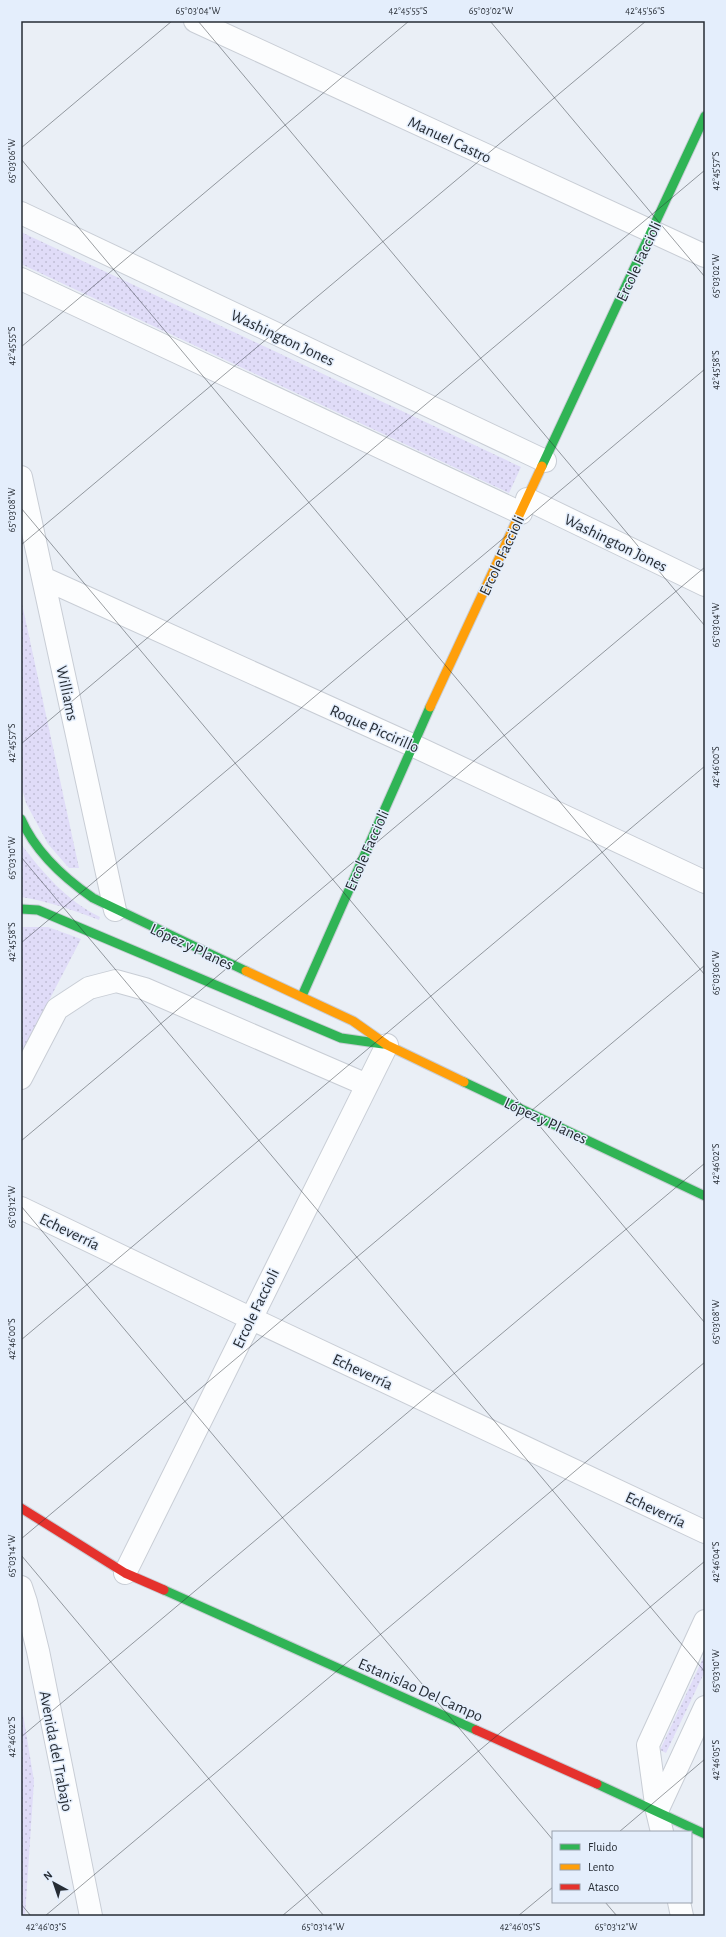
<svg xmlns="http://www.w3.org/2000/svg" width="726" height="1937" font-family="'Alegreya Sans',sans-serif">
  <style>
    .grass { fill: url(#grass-dots) }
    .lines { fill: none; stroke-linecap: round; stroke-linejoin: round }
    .street-casing { stroke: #c8cdd5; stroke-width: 24 }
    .fast-casing { stroke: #c8cdd5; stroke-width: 11 }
    .slow-casing { stroke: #c8cdd5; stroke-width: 11 }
    .jam-casing { stroke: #c8cdd5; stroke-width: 11 }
    .street { stroke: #fcfdfe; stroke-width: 22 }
    .fast { stroke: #30b455; stroke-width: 9 }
    .slow { stroke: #ff9f0a; stroke-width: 9 }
    .jam { stroke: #e5322d; stroke-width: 9 }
    .ticks { fill: none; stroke: #262c34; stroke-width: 1; stroke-opacity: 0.45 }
    .labels { text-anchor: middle; stroke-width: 3; stroke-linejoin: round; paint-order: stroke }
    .street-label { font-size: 16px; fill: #262c34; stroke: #e4eefc }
    .neatline { fill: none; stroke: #262c34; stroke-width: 1.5 }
    .ticks-label { font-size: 10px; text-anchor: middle; fill: #262c34 }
  </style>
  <defs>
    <pattern id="grass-dots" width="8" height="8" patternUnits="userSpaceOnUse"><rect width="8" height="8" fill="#e0dcf8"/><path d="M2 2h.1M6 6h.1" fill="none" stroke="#c0bdd5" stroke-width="1.8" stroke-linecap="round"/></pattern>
  </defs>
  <rect width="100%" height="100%" fill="#eaeff6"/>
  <path class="grass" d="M21 232 521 467 509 493 21 264Z
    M21 599 79 868H69L48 844 26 803 21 785Z
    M21 844C43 873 67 901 100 917L99 920C73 910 48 901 21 897Z
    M21 927H48L81 939 21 1054Z
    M705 1654V1671L666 1753 660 1750Z
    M21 1702 34 1781 25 1916H21Z"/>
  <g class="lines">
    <defs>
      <path id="street" d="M195 21 705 256
        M21 213 545 461
        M21 279 521 513
        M21 477 115 910
        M527 499 705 585
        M43 578 412 745 705 882
        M21 1078 57 1009 89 988 116 981 145 989 367 1085
        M21 1208 250 1318 705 1532
        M125 1573 387 1045
        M21 1587 26 1602 38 1651 91 1916
        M705 1621 648 1745 657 1811 705 1707
        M657 1811 662 1832
        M679 1902 682 1916"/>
      <path id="fast" d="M542 466 705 116
        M21 819C35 851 64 878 93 898L246 971
        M21 909 38 910 341 1038 383 1044
        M302 996 430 707
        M464 1082 705 1196
        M164 1590 476 1730
        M597 1784 705 1834"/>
      <path id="slow" d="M430 707 542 466
        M246 971 353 1021 387 1045 464 1082"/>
      <path id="jam" d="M21 1508 125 1573 164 1590
        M476 1730 597 1784"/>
    </defs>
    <use href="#street" class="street-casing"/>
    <use href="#fast" class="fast-casing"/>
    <use href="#slow" class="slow-casing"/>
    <use href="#jam" class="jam-casing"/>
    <use href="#street" class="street"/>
    <use href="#fast" class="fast"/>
    <use href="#slow" class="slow"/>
    <use href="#jam" class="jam"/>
  </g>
  <path class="ticks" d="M198 21 705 626M490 21 705 277M21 148 172 21M21 159 705 975M21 347 409 21M21 508 705 1323M21 545 646 21M21 744 705 170M21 857 705 1672M21 943 705 369M21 1141 705 567M21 1206 553 1840M21 1340 705 766M21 1539 705 965M21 1555 324 1916M21 1737 705 1163M619 1832 705 1759M605 1902 617 1916M21 1904 31 1916M45 1916 705 1362M282 1916 705 1561M518 1916 553 1887"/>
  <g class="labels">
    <g class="street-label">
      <text transform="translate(450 139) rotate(25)" y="6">Manuel Castro</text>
      <text transform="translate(638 261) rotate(-65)" y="6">Ercole Faccioli</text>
      <text transform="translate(283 337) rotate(25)" y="6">Washington Jones</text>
      <text transform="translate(616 542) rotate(26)" y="6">Washington Jones</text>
      <text transform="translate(501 555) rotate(-65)" y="6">Ercole Faccioli</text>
      <text transform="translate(68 693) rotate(78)" y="6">Williams</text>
      <text transform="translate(375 728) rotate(24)" y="6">Roque Piccirillo</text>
      <text transform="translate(366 850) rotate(-66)" y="6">Ercole Faccioli</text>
      <text transform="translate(192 946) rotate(25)" y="6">López y Planes</text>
      <text transform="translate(546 1120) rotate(25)" y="6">López y Planes</text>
      <text transform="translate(70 1231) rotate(26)" y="6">Echeverría</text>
      <text transform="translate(255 1308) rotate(-64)" y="6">Ercole Faccioli</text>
      <text transform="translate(363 1371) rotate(25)" y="6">Echeverría</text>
      <text transform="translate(656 1509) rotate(25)" y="6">Echeverría</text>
      <text transform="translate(421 1689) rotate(24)" y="6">Estanislao Del Campo</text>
      <text transform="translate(57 1751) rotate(79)" y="6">Avenida del Trabajo</text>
    </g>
  </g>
  <rect width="726" height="1937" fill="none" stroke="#e4eefc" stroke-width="44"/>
  <rect x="552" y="1831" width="140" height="72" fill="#e4eefc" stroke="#98a0ac"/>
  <rect x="560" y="1844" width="20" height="6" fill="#30b455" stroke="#98a0ac"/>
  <text x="588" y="1851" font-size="12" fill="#262c34">Fluido</text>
  <rect x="560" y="1864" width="20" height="6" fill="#ff9f0a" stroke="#98a0ac"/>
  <text x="588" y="1871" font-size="12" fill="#262c34">Lento</text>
  <rect x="560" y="1884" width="20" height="6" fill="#e5322d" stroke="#98a0ac"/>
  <text x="588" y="1891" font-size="12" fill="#262c34">Atasco</text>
  <g transform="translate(54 1883) rotate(320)" stroke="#e4eefc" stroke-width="3" paint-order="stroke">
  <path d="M0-3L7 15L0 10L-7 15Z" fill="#262c34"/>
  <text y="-6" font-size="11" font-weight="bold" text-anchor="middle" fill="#262c34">N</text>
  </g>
  <rect x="22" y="22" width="682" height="1893" class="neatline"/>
  <g class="ticks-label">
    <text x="198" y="14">65°03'04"W</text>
    <text x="408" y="14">42°45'55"S</text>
    <text x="491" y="14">65°03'02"W</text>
    <text x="645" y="14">42°45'56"S</text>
    <text transform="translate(11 161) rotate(-90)" y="4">65°03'06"W</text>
    <text transform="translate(715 171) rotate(-90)" y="4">42°45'57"S</text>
    <text transform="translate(715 276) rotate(-90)" y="4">65°03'02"W</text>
    <text transform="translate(11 346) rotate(-90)" y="4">42°45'55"S</text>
    <text transform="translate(715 370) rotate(-90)" y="4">42°45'58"S</text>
    <text transform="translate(11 510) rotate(-90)" y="4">65°03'08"W</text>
    <text transform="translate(715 625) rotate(-90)" y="4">65°03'04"W</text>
    <text transform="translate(11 743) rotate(-90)" y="4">42°45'57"S</text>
    <text transform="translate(715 767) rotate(-90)" y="4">42°46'00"S</text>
    <text transform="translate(11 858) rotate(-90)" y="4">65°03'10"W</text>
    <text transform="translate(11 942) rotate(-90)" y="4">42°45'58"S</text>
    <text transform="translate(715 973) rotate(-90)" y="4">65°03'06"W</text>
    <text transform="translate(715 1164) rotate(-90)" y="4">42°46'02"S</text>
    <text transform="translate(11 1207) rotate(-90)" y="4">65°03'12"W</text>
    <text transform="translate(715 1322) rotate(-90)" y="4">65°03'08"W</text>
    <text transform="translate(11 1339) rotate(-90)" y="4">42°46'00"S</text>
    <text transform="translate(11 1556) rotate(-90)" y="4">65°03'14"W</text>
    <text transform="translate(715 1562) rotate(-90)" y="4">42°46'04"S</text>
    <text transform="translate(715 1671) rotate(-90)" y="4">65°03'10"W</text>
    <text transform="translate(11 1737) rotate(-90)" y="4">42°46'02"S</text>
    <text transform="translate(715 1760) rotate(-90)" y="4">42°46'05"S</text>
    <text x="46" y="1930">42°46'03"S</text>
    <text x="323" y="1930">65°03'14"W</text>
    <text x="520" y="1930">42°46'05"S</text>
    <text x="616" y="1930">65°03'12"W</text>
  </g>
</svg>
